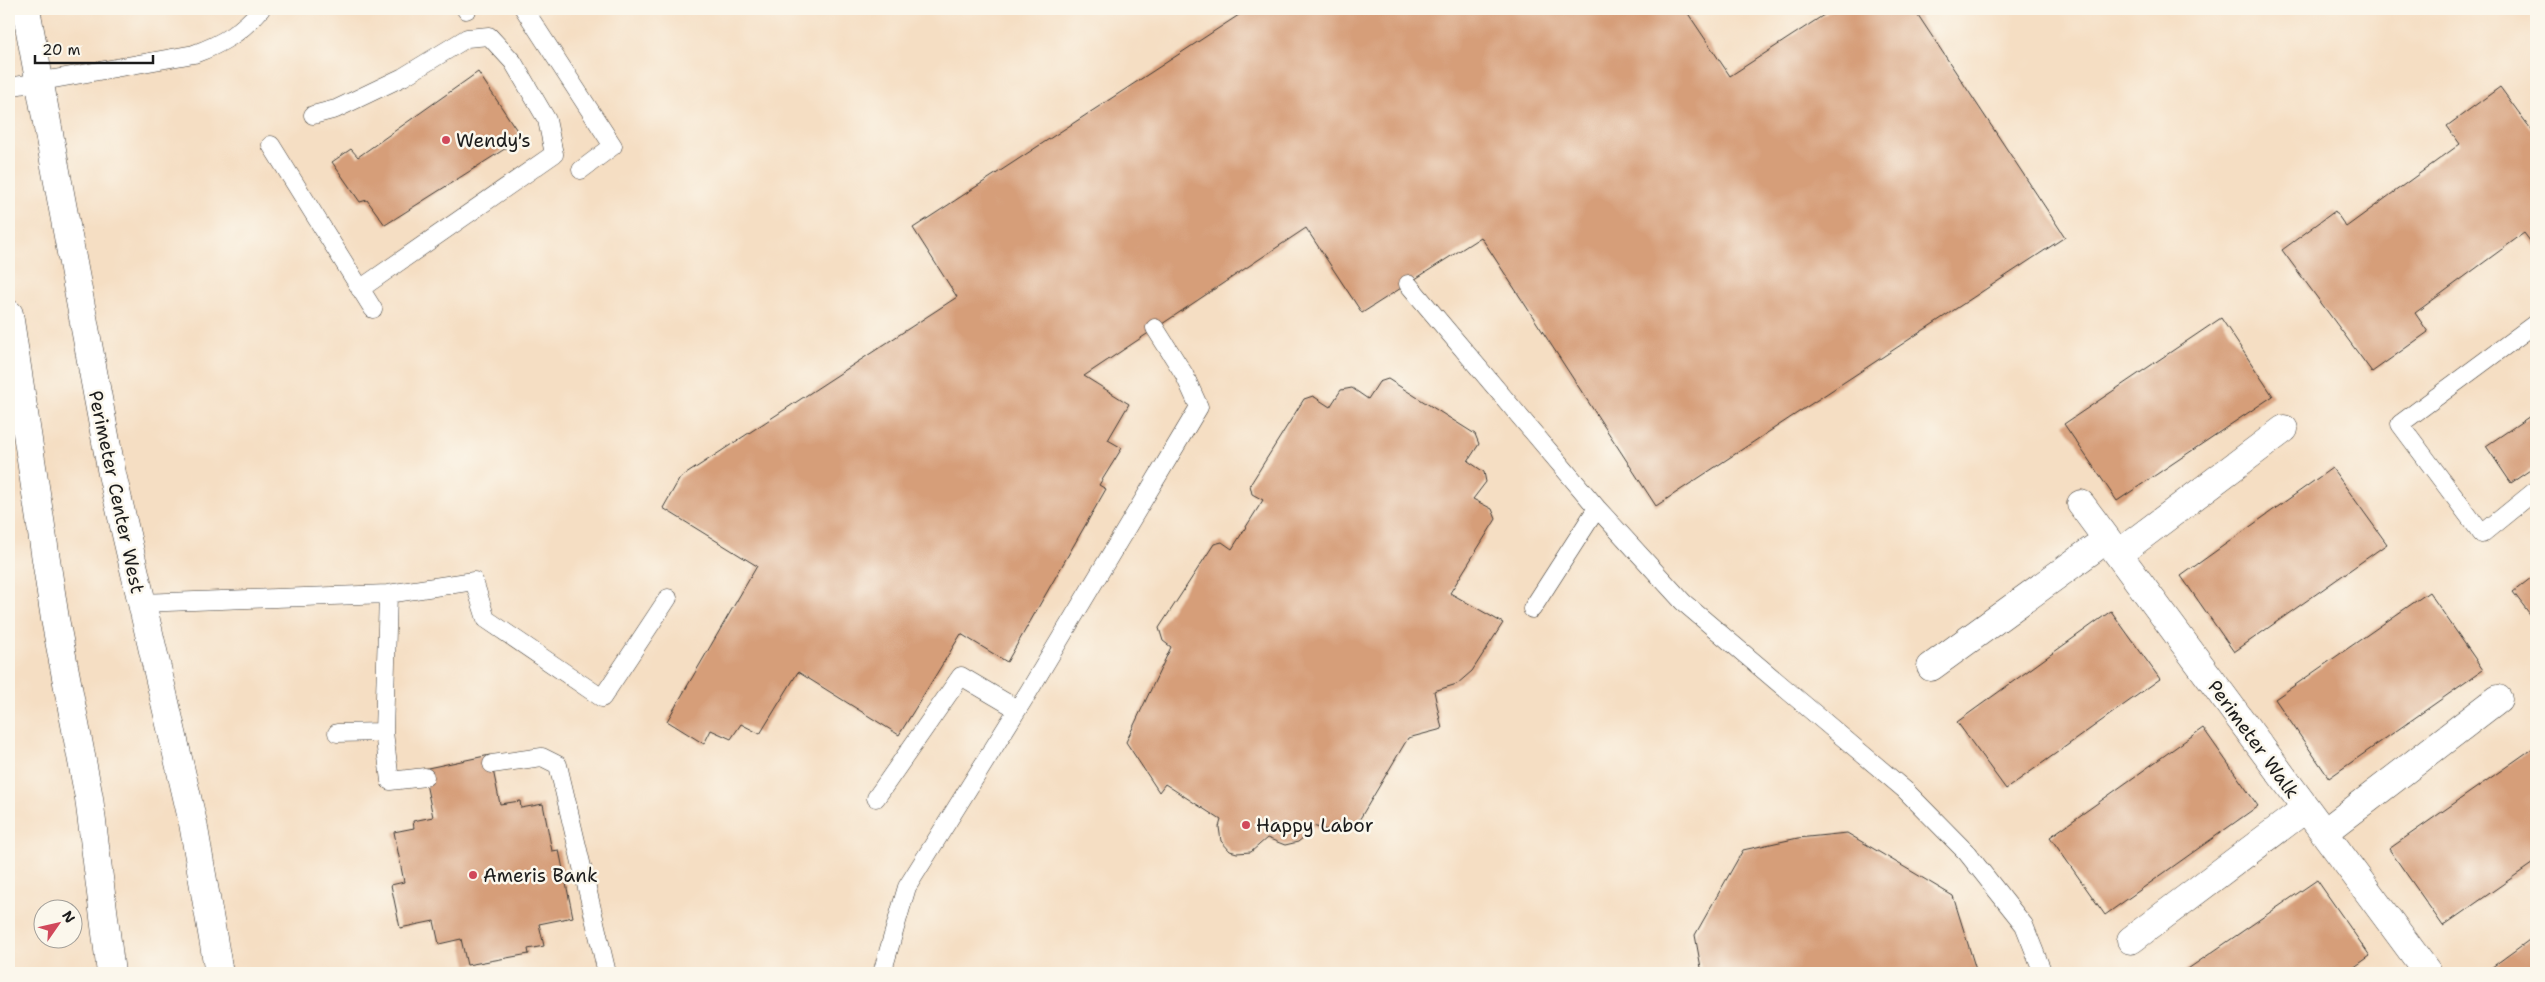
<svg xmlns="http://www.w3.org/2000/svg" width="2545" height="982" font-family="'Shantell Sans',sans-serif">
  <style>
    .building { fill: #d69e79 }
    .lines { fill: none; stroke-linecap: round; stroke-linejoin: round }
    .service-casing { stroke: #3d3935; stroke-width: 19 }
    .minor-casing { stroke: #3d3935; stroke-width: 29 }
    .secondary-casing { stroke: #3d3935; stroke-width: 29 }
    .service { stroke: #fff; stroke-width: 18 }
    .minor { stroke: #fff; stroke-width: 28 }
    .secondary { stroke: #fff; stroke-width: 28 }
    .poi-dot { fill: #d1495b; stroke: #fbf7ec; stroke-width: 2 }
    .labels { text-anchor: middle; stroke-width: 5; stroke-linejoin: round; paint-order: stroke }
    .poi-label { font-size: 19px; fill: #1c1c1c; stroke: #fbf7ec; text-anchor: start }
    .street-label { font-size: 19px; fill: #1c1c1c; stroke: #fbf7ec }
  </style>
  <rect width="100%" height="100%" fill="#fbf7ec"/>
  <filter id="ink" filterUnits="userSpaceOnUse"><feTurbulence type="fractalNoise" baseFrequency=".02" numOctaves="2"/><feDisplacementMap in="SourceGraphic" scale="10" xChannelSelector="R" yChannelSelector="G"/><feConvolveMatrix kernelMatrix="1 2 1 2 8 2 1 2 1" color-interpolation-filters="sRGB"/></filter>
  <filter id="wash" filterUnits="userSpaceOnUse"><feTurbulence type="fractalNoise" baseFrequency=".0096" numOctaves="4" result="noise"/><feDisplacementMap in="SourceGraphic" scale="20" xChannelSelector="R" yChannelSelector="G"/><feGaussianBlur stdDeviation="1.12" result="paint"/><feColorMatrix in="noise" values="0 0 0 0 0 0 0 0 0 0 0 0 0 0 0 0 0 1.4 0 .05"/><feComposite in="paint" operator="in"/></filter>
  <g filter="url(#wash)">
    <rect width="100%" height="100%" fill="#f5dec3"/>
    <g id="blocks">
      <path class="building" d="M1248 9H1685L1730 76 1833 9H1914L2065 237 1656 506 1481 237 1362 313 1306 228 1084 376 1129 404 1108 440 1122 448 1099 485 1106 489 1007 662 961 634 899 735 798 672 760 734 741 724 731 739 711 730 704 744 667 721 757 566 663 508 680 478 957 297 913 228Z
        M478 72 522 138 385 225 367 200 360 202 332 162 351 149 358 157Z
        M2500 87 2536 136V249L2524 233 2415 313 2428 332 2372 372 2282 250 2335 211 2346 227 2460 144 2447 126Z
        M2221 318 2273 396 2117 501 2064 424Z
        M1388 379 1475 434 1479 444 1468 461 1484 472 1486 482 1473 499 1492 509 1496 519 1450 593 1503 623 1472 671 1457 684 1434 691 1442 729 1408 738 1358 822 1337 833 1313 826 1309 833 1298 842 1285 845 1267 838 1251 852 1237 853 1230 851 1221 841 1219 827 1221 820 1165 784 1159 792 1126 742 1171 647 1163 641 1159 628 1214 544 1222 542 1232 549 1263 500 1252 494 1250 485 1304 399 1313 396 1330 407 1341 390 1352 388 1368 399 1379 382Z
        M2536 412V466L2511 483 2486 446Z
        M2332 468 2387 544 2234 652 2181 576Z
        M2536 574V622L2513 592Z
        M2429 592 2483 670 2329 778 2275 699Z
        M2111 611 2160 679 2006 789 1957 722Z
        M2203 728 2258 806 2105 915 2050 837Z
        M2536 746V861L2443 926 2389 849Z
        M490 755 500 804 520 801 521 808 543 804 552 851 559 850 573 917 539 924 544 946 528 949 529 954 467 965 461 939 439 944 434 921 400 928 391 885 404 882 394 832 414 828 413 821 433 817 423 769Z
        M1847 833 1953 896 1977 973H1702L1695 935 1743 850 1798 838Z
        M2317 880 2370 956 2346 973H2182Z
        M2536 935V973H2484Z"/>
    </g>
  </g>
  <g filter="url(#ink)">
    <use href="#blocks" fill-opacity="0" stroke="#3d3935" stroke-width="1"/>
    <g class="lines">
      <defs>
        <path id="service" d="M524 9 613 146 581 170
          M466 10 468 9
          M9 87 194 54C222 44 242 32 261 9
          M313 115 336 109 403 77 467 38 489 36 513 62 547 120 554 154 360 289
          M271 145 373 309
          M1408 284 1597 508 1683 602 1905 790 1967 853 2024 925 2043 973
          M2536 323 2400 424 2482 534 2536 490
          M388 594 474 581 486 619 602 698 668 598
          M140 603 388 594 384 732 390 781 425 777
          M1532 609 1597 508
          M337 733 384 732
          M492 764 542 757 558 765 607 973
          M876 798 961 676 1017 709
          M882 973 907 887 1029 691 1199 407 1184 374 1155 328"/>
        <path id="minor" d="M2081 504 2428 973
          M2118 554 2284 429
          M1931 667 2107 539
          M2325 832 2498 699
          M2131 940 2306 808"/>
        <path id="secondary" d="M26 9 112 474 193 823 219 973
          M9 314 55 619 89 798 111 973"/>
      </defs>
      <use href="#service" class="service-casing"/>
      <use href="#minor" class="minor-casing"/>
      <use href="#secondary" class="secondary-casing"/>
      <use href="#service" class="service"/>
      <use href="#minor" class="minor"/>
      <use href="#secondary" class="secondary"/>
    </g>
  </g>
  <g class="poi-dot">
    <circle cx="446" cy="140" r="5"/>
    <circle cx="1246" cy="825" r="5"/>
    <circle cx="473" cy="875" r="5"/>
  </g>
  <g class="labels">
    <g class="poi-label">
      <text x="456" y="147">Wendy's</text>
      <text x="1256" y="832">Happy Labor</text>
      <text x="483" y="882">Ameris Bank</text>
    </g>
    <g class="street-label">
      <text transform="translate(117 492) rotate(78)" y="7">Perimeter Center West</text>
      <text transform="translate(2254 739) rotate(54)" y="7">Perimeter Walk</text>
    </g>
  </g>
  <rect width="2545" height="982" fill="none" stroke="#fbf7ec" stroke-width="30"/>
  <g transform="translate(58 924) rotate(56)"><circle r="24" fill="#fbf7ec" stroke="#a29f99"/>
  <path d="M0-4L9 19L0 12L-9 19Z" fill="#d1495b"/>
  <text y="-8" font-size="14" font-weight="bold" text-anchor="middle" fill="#1c1c1c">N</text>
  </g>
  <path d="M35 55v8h118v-8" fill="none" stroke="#1c1c1c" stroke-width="2.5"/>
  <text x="42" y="55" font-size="15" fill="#1c1c1c" stroke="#fbf7ec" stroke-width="4" paint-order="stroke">20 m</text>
</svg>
